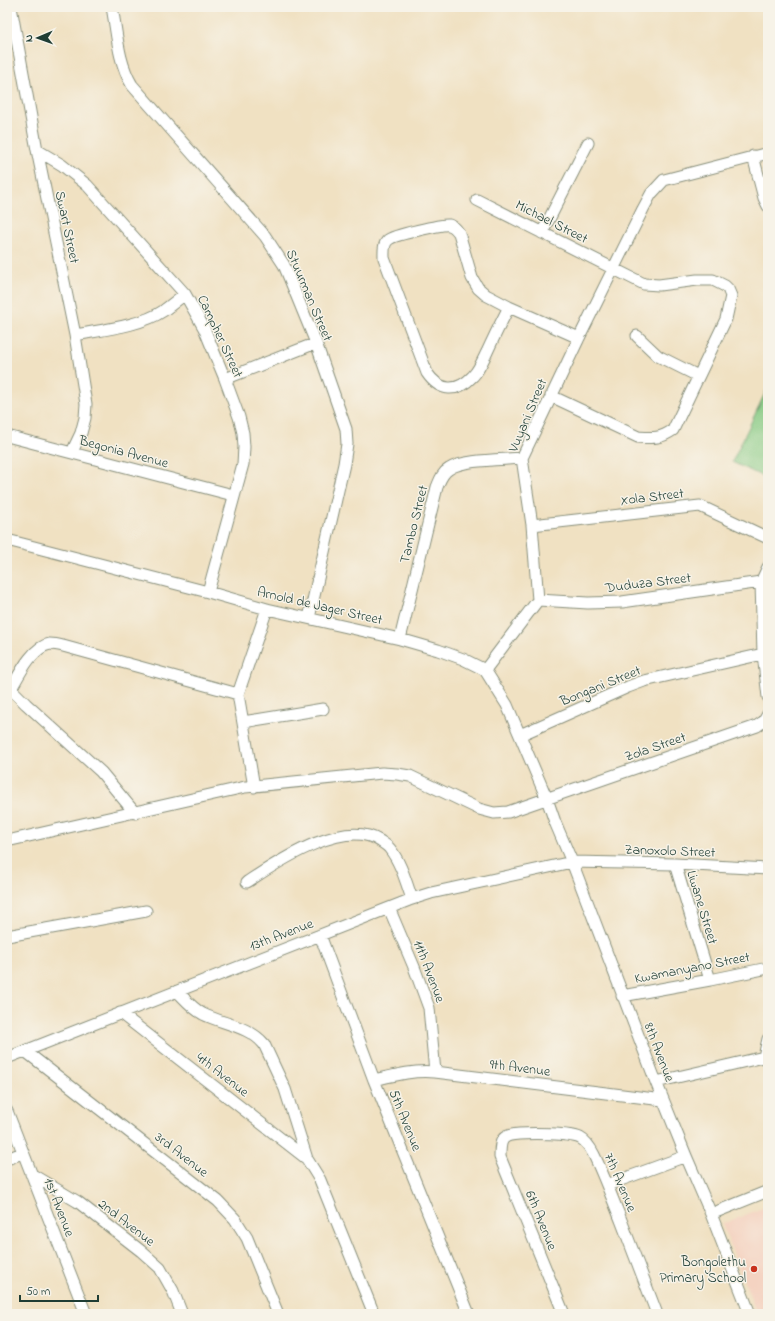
<svg xmlns="http://www.w3.org/2000/svg" width="775" height="1321" font-family="'Indie Flower',sans-serif">
  <style>
    .built { fill: #f4d3c1 }
    .green { fill: #87ca83; stroke: #53845c }
    .lines { fill: none; stroke-linecap: round; stroke-linejoin: round }
    .minor-casing { stroke: #888f7b; stroke-width: 13 }
    .minor { stroke: #fff; stroke-width: 11 }
    .poi-dot { fill: #c8321e; stroke: #f7f3e8; stroke-width: 1.5 }
    .labels { text-anchor: middle; stroke-width: 3; stroke-linejoin: round; paint-order: stroke }
    .street-label { font-size: 14px; fill: #1f3d34; stroke: #f7f3e8 }
    .poi-label { font-size: 14px; fill: #1f3d34; stroke: #f7f3e8; text-anchor: end }
  </style>
  <rect width="100%" height="100%" fill="#f7f3e8"/>
  <filter id="ink" filterUnits="userSpaceOnUse"><feTurbulence type="fractalNoise" baseFrequency=".025" numOctaves="2"/><feDisplacementMap in="SourceGraphic" scale="8" xChannelSelector="R" yChannelSelector="G"/><feConvolveMatrix kernelMatrix="1 2 1 2 8 2 1 2 1" color-interpolation-filters="sRGB"/></filter>
  <filter id="wash" filterUnits="userSpaceOnUse"><feTurbulence type="fractalNoise" baseFrequency=".012" numOctaves="4" result="noise"/><feDisplacementMap in="SourceGraphic" scale="16" xChannelSelector="R" yChannelSelector="G"/><feGaussianBlur stdDeviation="0.9" result="paint"/><feColorMatrix in="noise" values="0 0 0 0 0 0 0 0 0 0 0 0 0 0 0 0 0 1.4 0 .05"/><feComposite in="paint" operator="in"/></filter>
  <g filter="url(#wash)">
    <rect width="100%" height="100%" fill="#f0e1c2"/>
    <path class="built" d="M768 1206V1314H757L722 1224Z"/>
    <path class="green" d="M768 387V479L732 462Z"/>
  </g>
  <g filter="url(#ink)">
    <g class="lines">
      <defs>
        <path id="minor" d="M11 7 37 150 75 335 86 404 85 418 81 433 72 452
          M112 7C117 33 118 62 132 85L265 236 284 265 316 343 346 429 347 444 344 464 309 618
          M37 150 62 165 87 185 185 294 204 328 225 379 239 417 243 433 244 447 243 464 208 592
          M753 156 764 198 768 206
          M477 200 644 284 659 285 697 280H713L725 286 728 289 731 296 726 319 673 430C660 439 653 438 638 437L551 396
          M542 233 588 143
          M509 307C501 322 494 337 487 352 483 360 479 370 473 376 457 393 440 392 427 373L384 258C384 252 383 244 388 240 393 235 443 224 449 225 454 226 456 229 459 233L472 278 478 288 486 295 509 307 579 338
          M75 335C101 330 141 326 163 311 170 306 177 300 185 294
          M637 336 658 356 698 376
          M225 379 316 343
          M7 436 233 495
          M532 525 700 506 768 538
          M7 540 208 592 267 609 400 639 438 650 463 659 485 670 507 705 547 799 555 822 572 862 656 1082 686 1156 711 1214 750 1314
          M768 567 761 582 763 654 768 697
          M538 600 588 603 622 602 761 582
          M400 639 437 487C440 480 442 473 449 469 463 459 504 460 522 458
          M485 670 538 600 532 525 522 458 579 338 643 209 651 194 664 180 768 153
          M243 722 323 709
          M520 735 628 687 644 681 763 654
          M254 787 238 694 267 609
          M135 813 101 772 26 704 11 689C19 675 32 647 50 644 54 644 59 645 63 646L238 694
          M7 841 245 787 382 773 397 774 410 776 479 809 494 813 508 812 757 726 764 721 768 714
          M675 864 710 980
          M247 882C278 862 344 817 380 841 383 843 388 846 390 849 401 863 406 882 412 899
          M389 908 414 967 429 1008 435 1072
          M320 935 374 1080 469 1314
          M7 936 146 911
          M177 991C185 999 192 1008 203 1014 223 1024 249 1026 264 1044L285 1089 307 1159
          M622 996 710 980 768 968
          M120 1013 307 1159 320 1180 374 1314
          M25 1051 218 1201 235 1219 247 1238 278 1314
          M764 1057 768 1039
          M7 1058 412 899 431 893 572 862 675 864 768 869
          M374 1080C395 1075 414 1070 435 1072L663 1100
          M656 1082 764 1057 768 1058
          M7 1111 86 1314
          M7 1159 22 1153
          M31 1174 78 1202 141 1251 160 1268 173 1291 182 1314
          M607 1185 686 1156
          M711 1214 768 1191
          M564 1314 500 1157C500 1140 501 1135 519 1134 532 1133 569 1133 580 1138 586 1141 591 1149 594 1155 604 1176 612 1198 621 1220 633 1251 645 1283 657 1314"/>
      </defs>
      <use href="#minor" class="minor-casing"/>
      <use href="#minor" class="minor"/>
    </g>
  </g>
  <circle class="poi-dot" cx="754" cy="1269" r="4"/>
  <g class="labels">
    <g class="street-label">
      <text transform="translate(552 221) rotate(27)" y="5">Michael Street</text>
      <text transform="translate(68 227) rotate(78)" y="5">Swart Street</text>
      <text transform="translate(310 295) rotate(67)" y="5">Stuurman Street</text>
      <text transform="translate(221 336) rotate(65)" y="5">Campher Street</text>
      <text transform="translate(527 415) rotate(-67)" y="5">Vuyani Street</text>
      <text transform="translate(124 451) rotate(15)" y="5">Begonia Avenue</text>
      <text transform="translate(652 496) rotate(-7)" y="5">Xola Street</text>
      <text transform="translate(413 524) rotate(-76)" y="5">Tambo Street</text>
      <text transform="translate(648 582) rotate(-7)" y="5">Duduza Street</text>
      <text transform="translate(320 605) rotate(13)" y="5">Arnold de Jager Street</text>
      <text transform="translate(600 685) rotate(-22)" y="5">Bongani Street</text>
      <text transform="translate(655 746) rotate(-19)" y="5">Zola Street</text>
      <text transform="translate(670 850) rotate(2)" y="5">Zanoxolo Street</text>
      <text transform="translate(703 907) rotate(73)" y="5">Liwane Street</text>
      <text transform="translate(281 934) rotate(-21)" y="5">13th Avenue</text>
      <text transform="translate(692 967) rotate(-11)" y="5">Kwamanyano Street</text>
      <text transform="translate(430 971) rotate(69)" y="5">11th Avenue</text>
      <text transform="translate(660 1052) rotate(69)" y="5">8th Avenue</text>
      <text transform="translate(520 1067) rotate(7)" y="5">9th Avenue</text>
      <text transform="translate(223 1074) rotate(38)" y="5">4th Avenue</text>
      <text transform="translate(406 1120) rotate(68)" y="5">5th Avenue</text>
      <text transform="translate(182 1154) rotate(38)" y="5">3rd Avenue</text>
      <text transform="translate(621 1182) rotate(67)" y="5">7th Avenue</text>
      <text transform="translate(60 1207) rotate(69)" y="5">1st Avenue</text>
      <text transform="translate(542 1220) rotate(68)" y="5">6th Avenue</text>
      <text transform="translate(127 1222) rotate(38)" y="5">2nd Avenue</text>
    </g>
    <g class="poi-label">
      <text x="746" y="1266">Bongolethu<tspan x="746" dy="16">Primary School</tspan></text>
    </g>
  </g>
  <rect width="775" height="1321" fill="none" stroke="#f7f3e8" stroke-width="24"/>
  <g transform="translate(38 38) rotate(268)" stroke="#f7f3e8" stroke-width="3" paint-order="stroke">
  <path d="M0-3L7 15L0 10L-7 15Z" fill="#1f3d34"/>
  <text y="-6" font-size="11" font-weight="bold" text-anchor="middle" fill="#1f3d34">N</text>
  </g>
  <path d="M20 1295v6h78v-6" fill="none" stroke="#1f3d34" stroke-width="2"/>
  <text x="26" y="1295" font-size="12" fill="#1f3d34" stroke="#f7f3e8" stroke-width="3" paint-order="stroke">50 m</text>
</svg>
